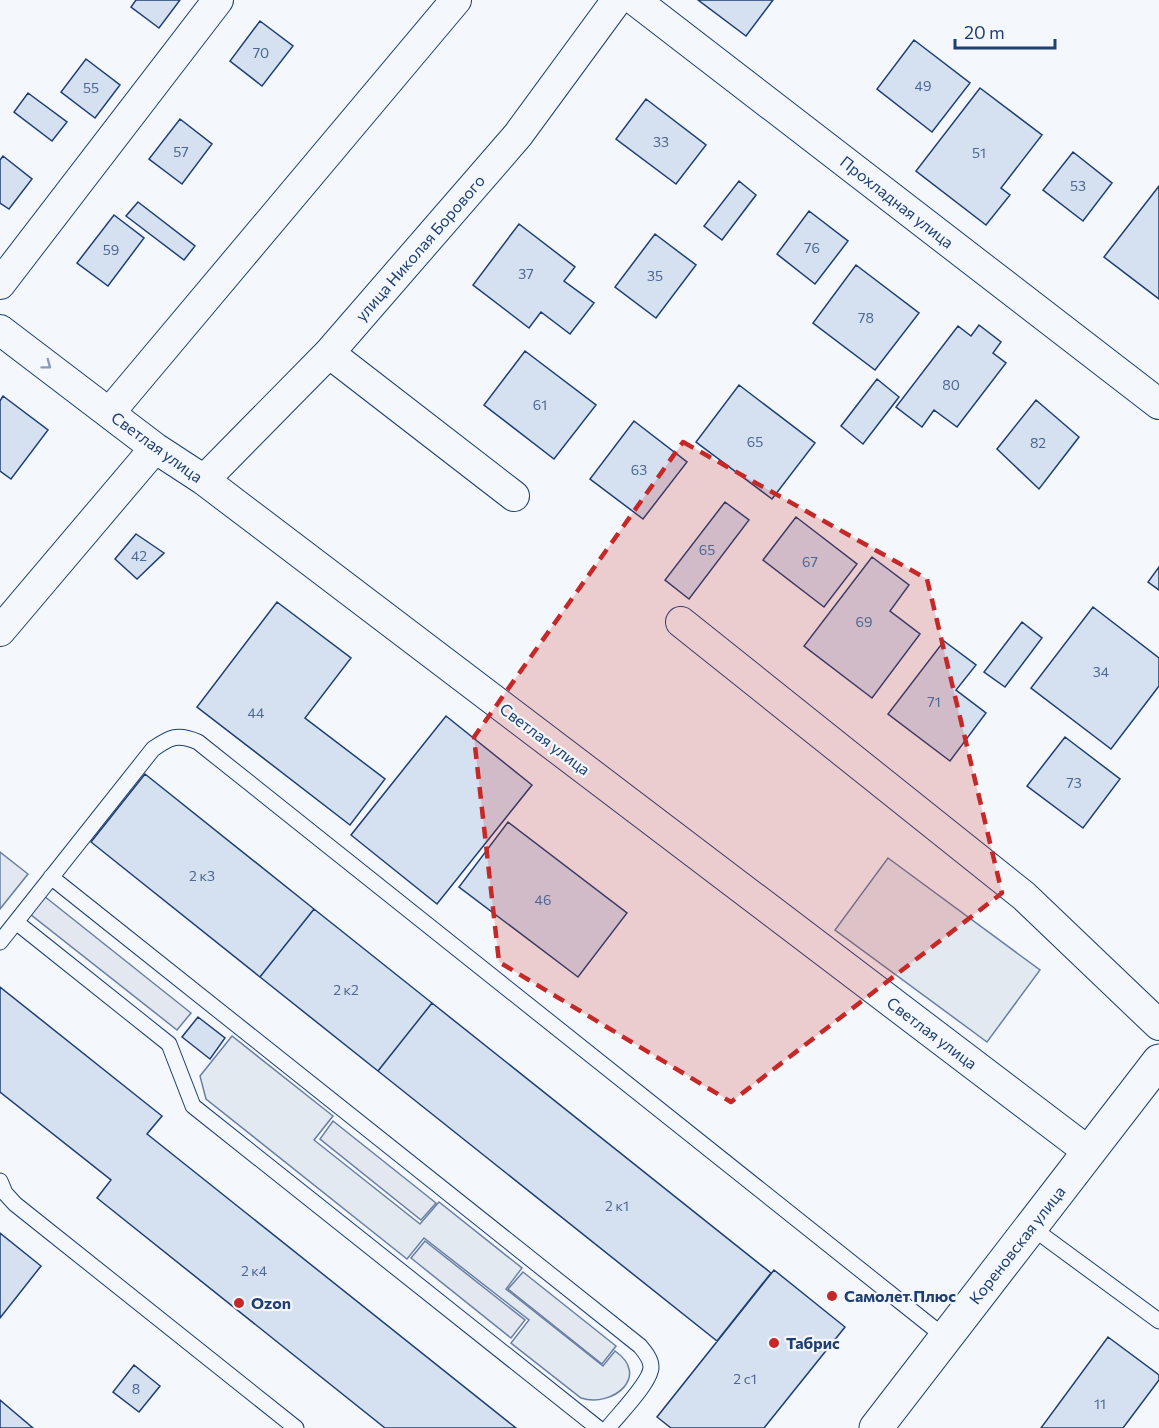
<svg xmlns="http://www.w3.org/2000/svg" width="1159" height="1428" font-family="Commissioner,sans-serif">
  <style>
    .green { fill: #e3e9f0; stroke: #687fa3; stroke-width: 1.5 }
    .parking { fill: #e3e8f0; stroke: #687fa3; stroke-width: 1.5 }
    .building { fill: #d5e0f0; stroke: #1d3f73; stroke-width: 1.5 }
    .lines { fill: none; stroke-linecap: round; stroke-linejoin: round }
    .service-casing { stroke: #1d3f73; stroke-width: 17 }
    .minor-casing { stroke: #1d3f73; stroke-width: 32 }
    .tertiary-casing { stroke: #1d3f73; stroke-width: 35 }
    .service { stroke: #f4f7fb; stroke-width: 15 }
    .minor { stroke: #f4f7fb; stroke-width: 30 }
    .tertiary { stroke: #f4f7fb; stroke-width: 33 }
    .oneway { stroke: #889bb7 }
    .marked { fill: #c62828; fill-opacity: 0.2; stroke: #c62828; stroke-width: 4.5; stroke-dasharray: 12 8; stroke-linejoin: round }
    .poi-dot { fill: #c62828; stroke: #f4f7fb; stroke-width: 2 }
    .labels { text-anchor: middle; stroke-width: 4.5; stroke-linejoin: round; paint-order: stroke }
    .number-label { font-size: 14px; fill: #4b6792 }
    .street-label { font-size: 16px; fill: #1d3f73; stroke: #f4f7fb }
    .poi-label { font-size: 16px; font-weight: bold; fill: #1d3f73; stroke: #f4f7fb; text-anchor: start }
  </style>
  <rect width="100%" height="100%" fill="#f4f7fb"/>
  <path class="green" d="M888 858 1040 970 987 1042 835 930Z
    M232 1036 333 1116 314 1140 420 1224 439 1202 522 1268 506 1289 603 1366 615 1351C651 1376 613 1408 581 1398L511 1343 529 1320 424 1238 407 1259 206 1099 200 1076Z"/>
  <path class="parking" d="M0 852 28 874 0 909Z
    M44 896 191 1013 177 1030 30 914Z
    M333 1121 436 1203 421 1220 320 1139Z
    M425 1241 525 1320 511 1338 411 1258Z
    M523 1272 616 1346 602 1364 508 1289Z"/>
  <path class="building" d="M136 0H180L159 28 131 7Z
    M698 0H773L746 36Z
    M260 21 293 46 262 86 230 61Z
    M914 40 970 83 932 132 877 89Z
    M86 59 120 85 95 118 61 92Z
    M980 88 1042 135 1001 188 1010 195 986 225 916 171Z
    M28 93 67 122 52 141 14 112Z
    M646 99 706 145 676 184 616 139Z
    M180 119 212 144 182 184 149 159Z
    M1073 152 1112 183 1083 221 1043 190Z
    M3 156 32 179 9 209 0 203V160Z
    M739 181 756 195 722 240 704 226Z
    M1159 186V299L1104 257Z
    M138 202 195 246 184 260 126 216Z
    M809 211 848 241 815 284 777 254Z
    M114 215 144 238 108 286 77 263Z
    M519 224 575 267 564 281 594 303 570 334 541 312 529 328 473 285Z
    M655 234 696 265 656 318 615 287Z
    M856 265 919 313 875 370 813 323Z
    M979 325 1001 342 993 353 1006 363 957 427 934 410 922 427 896 407 958 326 971 336Z
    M525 351 596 405 554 459 484 405Z
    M877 379 899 397 863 444 841 426Z
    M739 385 815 443 772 499 696 442Z
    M3 396 48 430 11 479 0 471V401Z
    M1036 400 1079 437 1039 489 997 449Z
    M634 421 687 462 643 519 590 479Z
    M725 502 749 520 689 599 665 580Z
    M796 517 857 564 824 607 763 560Z
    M136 534 164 553 137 579 115 559Z
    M872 557 909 585 890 611 920 634 872 698 804 646Z
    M1159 567V590L1148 582Z
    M277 602 351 658 305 718 385 779 350 825 197 707Z
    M1093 607 1159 658V686L1111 749 1031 688Z
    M1022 622 1042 638 1005 687 984 672Z
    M944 641 976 665 956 690 986 713 950 761 888 714Z
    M446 716 532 785 437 904 351 835Z
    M1065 737 1120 779 1083 828 1027 786Z
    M145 774 314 909 260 977 91 842Z
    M508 822 627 913 578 977 459 887Z
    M314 909 432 1003 378 1071 260 977Z
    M0 987 162 1116 147 1134 516 1428H385L97 1198 111 1180 0 1092Z
    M432 1003 771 1273 717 1341 378 1071Z
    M198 1017 225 1038 210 1059 182 1037Z
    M0 1233 41 1266 0 1318Z
    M774 1270 845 1327 764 1428H671L657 1417Z
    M1108 1337 1159 1375V1380L1123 1428H1041Z
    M134 1365 160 1386 139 1412 113 1392Z
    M0 1400 33 1428H0Z"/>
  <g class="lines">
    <defs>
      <path id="service" d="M51 877 640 1346C645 1352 651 1359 651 1367 651 1382 618 1415 608 1428
        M16 922 169 1044 193 1106 598 1428
        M0 942 153 749C170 737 178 733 198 742L946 1338
        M0 1181 5 1193 15 1204 296 1428
        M1031 1227 1159 1321"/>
      <path id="minor" d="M635 0 1159 404
        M0 284 218 0
        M0 330 155 448 204 480 1089 1152
        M329 353 514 496
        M110 412 456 0
        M204 480 329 353 518 135 617 0
        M681 622 1024 896 1159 1025
        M0 631 155 448"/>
      <path id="tertiary" d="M876 1428 1159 1061"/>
    </defs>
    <use href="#service" class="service-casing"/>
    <use href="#minor" class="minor-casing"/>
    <use href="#tertiary" class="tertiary-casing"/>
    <use href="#service" class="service"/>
    <use href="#minor" class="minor"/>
    <use href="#tertiary" class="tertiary"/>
  </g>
  <defs><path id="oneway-chevron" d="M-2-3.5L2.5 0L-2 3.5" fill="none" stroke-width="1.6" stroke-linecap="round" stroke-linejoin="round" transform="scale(1.5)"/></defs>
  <use class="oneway" href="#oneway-chevron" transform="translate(47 365) rotate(37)"/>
  <path class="marked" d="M683 442 927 579 1002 893 731 1102 499 962 474 737Z"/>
  <g class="poi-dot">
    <circle cx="832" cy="1296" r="6"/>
    <circle cx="239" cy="1303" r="6"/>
    <circle cx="774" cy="1343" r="6"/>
  </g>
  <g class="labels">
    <g class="number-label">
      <text x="261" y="58">70</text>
      <text x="923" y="91">49</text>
      <text x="91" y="93">55</text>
      <text x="661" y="147">33</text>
      <text x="181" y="157">57</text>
      <text x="979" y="158">51</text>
      <text x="1078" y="191">53</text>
      <text x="812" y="253">76</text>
      <text x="111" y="255">59</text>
      <text x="526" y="279">37</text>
      <text x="655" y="281">35</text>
      <text x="866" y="323">78</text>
      <text x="951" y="390">80</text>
      <text x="540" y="410">61</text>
      <text x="755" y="447">65</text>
      <text x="1038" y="448">82</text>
      <text x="639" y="475">63</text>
      <text x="707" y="555">65</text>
      <text x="139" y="561">42</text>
      <text x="810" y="567">67</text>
      <text x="864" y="627">69</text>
      <text x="1101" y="677">34</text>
      <text x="934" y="707">71</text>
      <text x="256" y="718">44</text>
      <text x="1074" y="788">73</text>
      <text x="202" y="881">2 к3</text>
      <text x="543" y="905">46</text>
      <text x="346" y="995">2 к2</text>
      <text x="617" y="1211">2 к1</text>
      <text x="254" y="1276">2 к4</text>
      <text x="745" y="1384">2 с1</text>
      <text x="136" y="1394">8</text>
      <text x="1100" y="1409">11</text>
    </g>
    <g class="street-label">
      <text transform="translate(897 202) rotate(38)" y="6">Прохладная улица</text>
      <text transform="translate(420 248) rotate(-49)" y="6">улица Николая Борового</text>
      <text transform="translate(157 447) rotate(36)" y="6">Светлая улица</text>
      <text transform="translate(545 739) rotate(37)" y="6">Светлая улица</text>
      <text transform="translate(932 1033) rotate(37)" y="6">Светлая улица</text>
      <text transform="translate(1017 1245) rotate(-52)" y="6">Кореновская улица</text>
    </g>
    <g class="poi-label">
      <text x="844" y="1302">Самолет Плюс</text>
      <text x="251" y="1309">Ozon</text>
      <text x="786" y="1349">Табрис</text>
    </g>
  </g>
  <path d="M955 39v9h100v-9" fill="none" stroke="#1d3f73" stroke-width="3"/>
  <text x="964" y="39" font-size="18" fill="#1d3f73" stroke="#f4f7fb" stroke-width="4.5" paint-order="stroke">20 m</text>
</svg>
